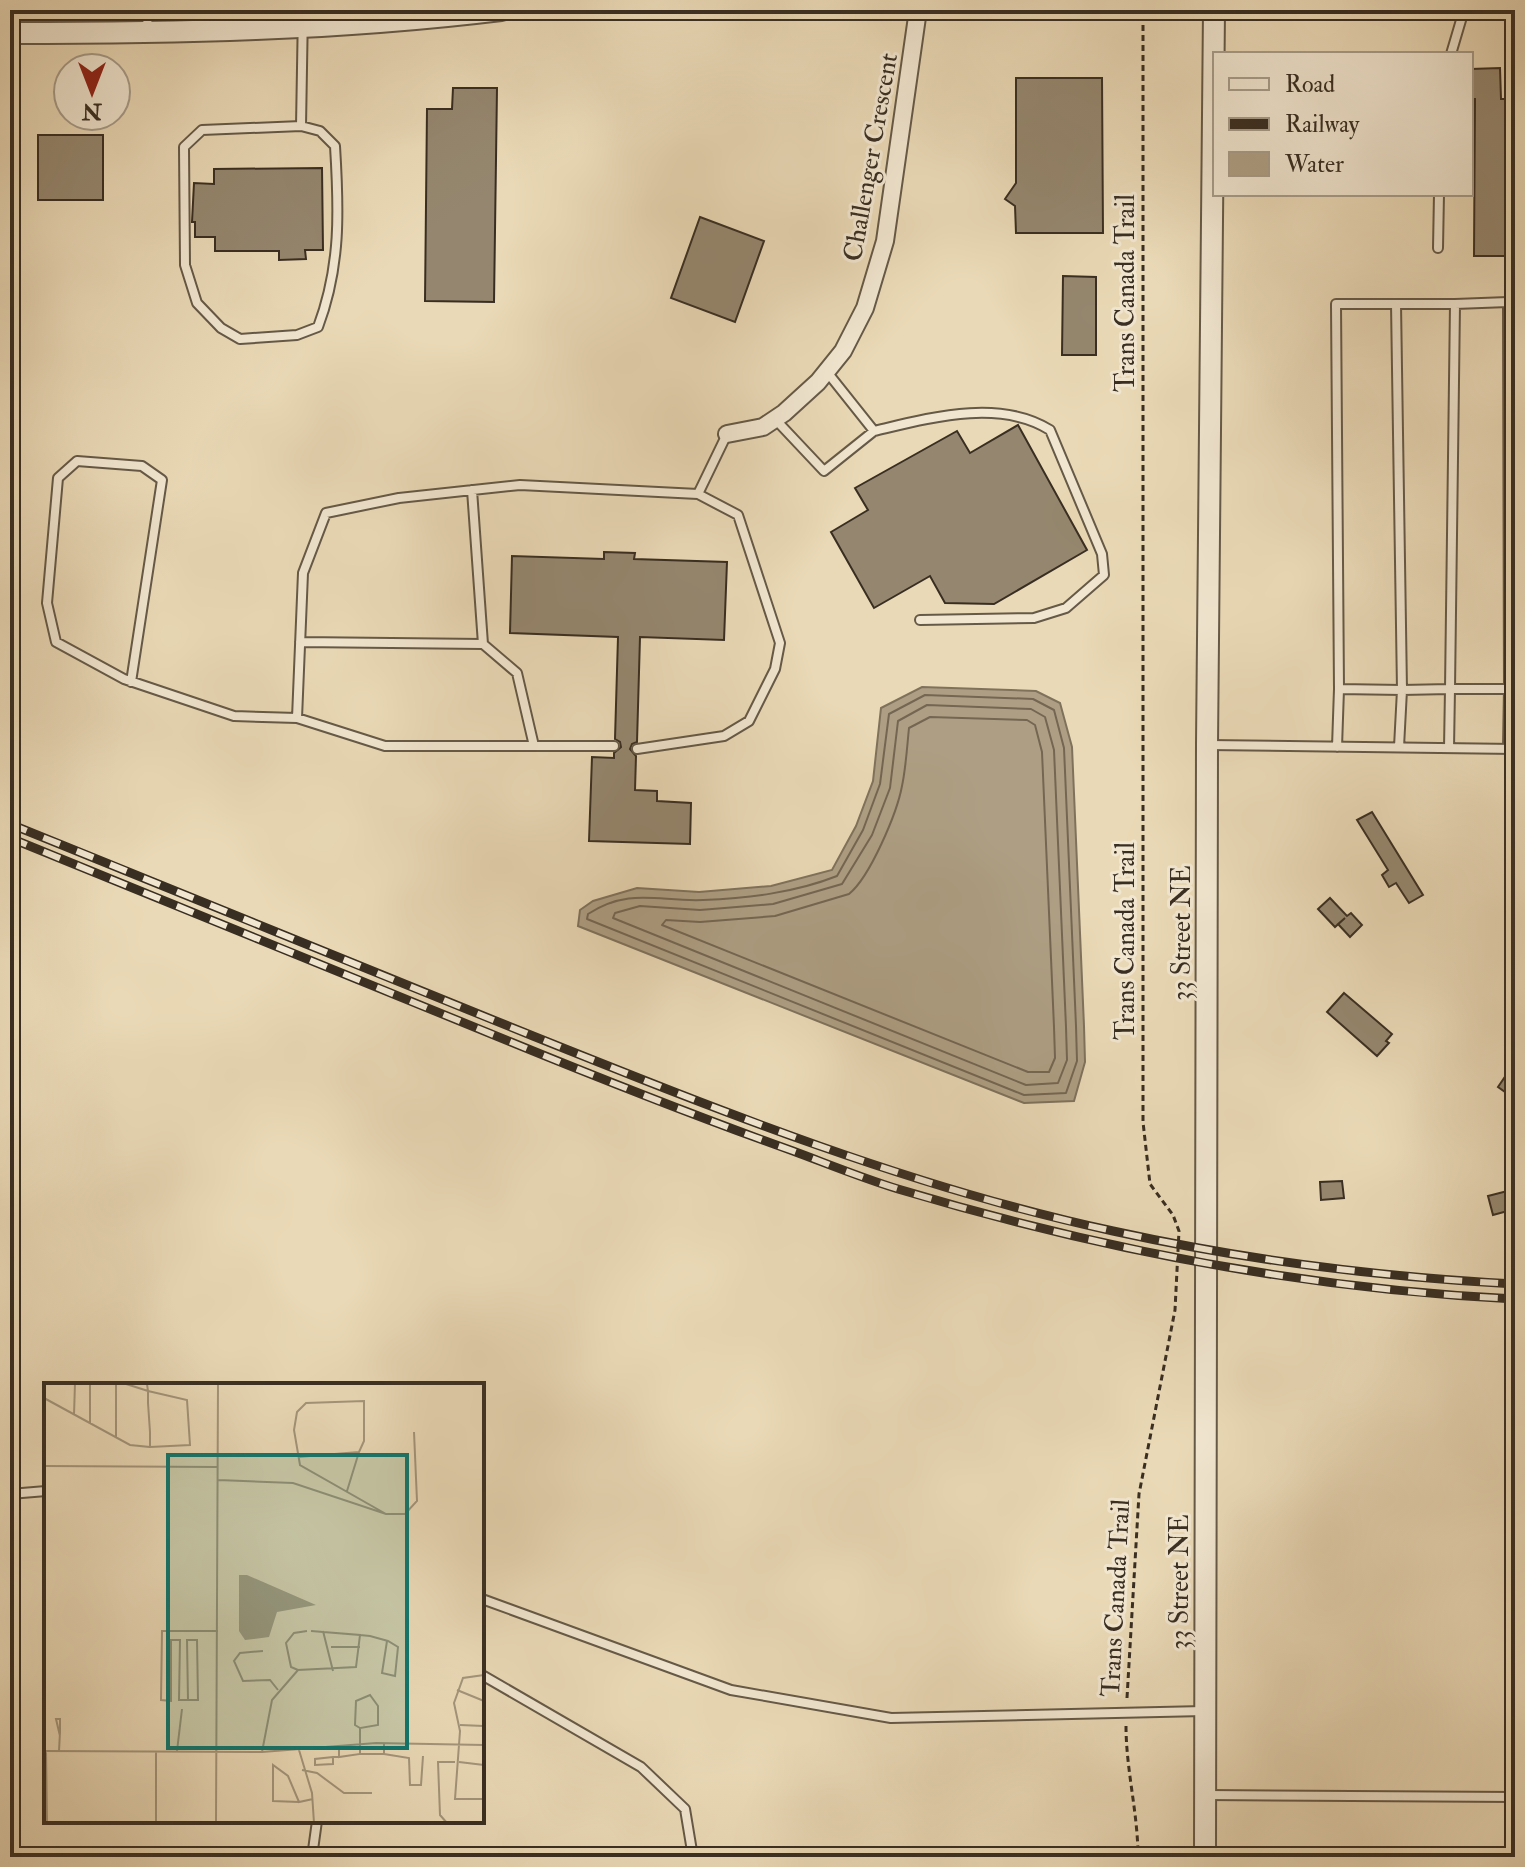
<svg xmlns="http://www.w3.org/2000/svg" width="1525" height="1867" font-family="'IM FELL Double Pica',serif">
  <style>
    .water { fill: #ae9f84; stroke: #7f725d; stroke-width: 2 }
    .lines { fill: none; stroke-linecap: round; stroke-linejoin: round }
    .shore { stroke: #746653; stroke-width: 2 }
    .building { fill: #95876f; stroke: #392e22; stroke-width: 2 }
    .service-casing { stroke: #655947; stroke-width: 12 }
    .minor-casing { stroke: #655947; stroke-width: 20 }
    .tertiary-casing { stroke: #655947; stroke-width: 24 }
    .path { stroke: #392e22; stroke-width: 3; stroke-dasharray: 6 4; stroke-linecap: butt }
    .service { stroke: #f1e6d0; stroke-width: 8 }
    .minor { stroke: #f1e6d0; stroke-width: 16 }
    .tertiary { stroke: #f1e6d0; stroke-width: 20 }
    .rail-casing { stroke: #392e22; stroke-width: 9 }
    .rail { stroke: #f1e6d0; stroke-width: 6; stroke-dasharray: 18; stroke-linecap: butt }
    .labels { text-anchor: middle; stroke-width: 6; stroke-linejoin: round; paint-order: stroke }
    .street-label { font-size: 26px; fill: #392e22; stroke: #f1e6d0 }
    .inset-road { fill: none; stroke: #a3957b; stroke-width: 2 }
    .view { fill: #0f766e; fill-opacity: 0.15; stroke: #0f766e; stroke-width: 4 }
    .inset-edge { fill: none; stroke: #392e22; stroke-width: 4 }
  </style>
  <rect width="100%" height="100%" fill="#ead9b6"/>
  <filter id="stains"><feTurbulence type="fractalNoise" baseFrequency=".0025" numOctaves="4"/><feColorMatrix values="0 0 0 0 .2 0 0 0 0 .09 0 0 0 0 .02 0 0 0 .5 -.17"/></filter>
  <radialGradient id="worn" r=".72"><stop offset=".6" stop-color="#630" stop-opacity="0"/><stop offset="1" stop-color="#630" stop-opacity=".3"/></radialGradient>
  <path class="water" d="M922 687 1036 691 1060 703 1072 747 1084 1026 1085 1062 1074 1101 1024 1103 578 926 580 910 593 901 637 888 699 892 771 886 832 870 856 826 873 781 881 708Z"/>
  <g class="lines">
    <path class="shore" d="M925 695 1033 699 1054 710 1064 748 1076 1026 1077 1061 1066 1093 1024 1095 587 919 588 914C630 887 659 902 703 900 748 898 794 893 837 876L863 830 880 784 889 714Z
      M927 705 1031 709 1045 717 1054 750 1066 1027 1067 1060 1058 1083 1026 1085 613 918 615 913 640 906 700 910 773 904 842 884 872 835 890 788 898 721Z
      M930 717 1027 720 1035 725 1042 752 1054 1027 1055 1058 1049 1072H1028L662 925 666 920 700 922 775 916 849 894C870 877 897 813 902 786 906 767 907 747 909 728Z"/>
  </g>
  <path class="building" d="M1500 68 1501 99H1515V256H1474L1475 99H1471V69Z
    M1016 78H1102L1103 233H1016L1015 206 1005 199 1016 183Z
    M453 88H497L494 302 425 301 427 109H452Z
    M38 135H103V200H38Z
    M322 168 323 250H305L306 259 279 260V251H215V237H195V222H192L194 183 214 184V169Z
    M700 217 764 241 735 322 671 298Z
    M1063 276 1096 277V355H1062Z
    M1018 425 1087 550 994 604 945 603 930 576 874 608 831 532 868 510 855 488 957 431 970 453Z
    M604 552 635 553 634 559 727 562 724 640 640 637 637 742 632 744 630 749 636 756 635 790 657 791V801L691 803 690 844 589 841 592 757 614 758V753L621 747 620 742 615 739 618 637 510 633 512 556 604 559Z
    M1372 812 1423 895 1409 903 1396 883 1389 887 1382 875 1388 870 1357 820Z
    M1330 898 1347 916 1351 913 1362 925 1350 937 1338 924 1345 918 1335 927 1318 909Z
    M1344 993 1392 1034 1386 1041 1389 1043 1377 1056 1327 1012Z
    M1515 1062V1099L1498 1087Z
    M1342 1181 1344 1198 1321 1200 1320 1182Z
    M1515 1189V1209L1493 1215 1488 1196Z"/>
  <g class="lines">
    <defs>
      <path id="service" d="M147 29 148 10
        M1451 54 1464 10
        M301 126 320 131 335 146C339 210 341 266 318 327L297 335 240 339 221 328 197 303 185 265 184 147 202 130 301 126 303 10
        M1438 248 1439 194
        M1396 304 1402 690 1339 689 1336 304H1455L1450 689H1509L1508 302H1515
        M1455 304 1508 302
        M827 372 874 431C929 418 999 398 1050 430L1102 554 1104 575 1066 608 1034 618 920 620
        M775 419 824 471 874 431
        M472 490 483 644 517 673 534 746
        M300 642 483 644
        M131 682 162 480 142 466 77 461 58 478 47 603 56 642 124 679 234 716 297 718
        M1208 745 1515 749
        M614 746H385L297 718 303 573 326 513 399 498 520 485 698 494 727 434
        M1337 747 1339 689
        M1399 747 1402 690 1450 689 1449 748
        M637 749 724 736 749 721 775 669 780 643 738 515 698 494
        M1508 749 1509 689H1513
        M10 1494 46 1491
        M482 1599 731 1690 891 1718 1204 1711
        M482 1675 641 1767 685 1809 693 1857
        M1206 1795 1515 1797
        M312 1857 317 1821"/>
      <path id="minor" d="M727 434 763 427 784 413 818 382 843 351 865 308 885 241 918 10"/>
      <path id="tertiary" d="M10 33C174 33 338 30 501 10
        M1205 1857 1207 745 1214 10"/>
    </defs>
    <use href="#service" class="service-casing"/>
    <use href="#minor" class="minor-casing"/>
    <use href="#tertiary" class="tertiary-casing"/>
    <path class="path" d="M1127 1698 1139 1494 1175 1310 1179 1231 1173 1215 1150 1184 1143 1122V10
      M1126 1726C1126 1770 1138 1813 1138 1857"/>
    <use href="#service" class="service"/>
    <use href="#minor" class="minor"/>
    <use href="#tertiary" class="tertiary"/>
    <defs>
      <path id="rail" d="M10 824C184 894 359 966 533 1036 723 1112 913 1188 1113 1231 1245 1260 1380 1277 1515 1284
        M10 838C177 906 344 974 511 1042 604 1080 698 1117 793 1151 828 1164 862 1178 898 1189 1098 1249 1306 1289 1515 1299"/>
    </defs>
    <use href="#rail" class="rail-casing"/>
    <use href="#rail" class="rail"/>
  </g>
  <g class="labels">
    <g class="street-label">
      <text transform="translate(870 157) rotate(-80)" y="9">Challenger Crescent</text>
      <text transform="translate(1125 293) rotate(-90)" y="9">Trans Canada Trail</text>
      <text transform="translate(1181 933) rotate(-90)" y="9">33 Street NE</text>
      <text transform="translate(1125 941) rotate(-90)" y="9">Trans Canada Trail</text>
      <text transform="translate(1179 1582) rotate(-90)" y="9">33 Street NE</text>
      <text transform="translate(1115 1598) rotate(-87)" y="9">Trans Canada Trail</text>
    </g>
  </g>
  <g transform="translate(44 1383)">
    <rect width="440" height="440" fill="#ead9b6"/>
    <path d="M195 192H203L272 222 233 229 225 254 201 257 195 248Z" fill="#ae9f84"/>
    <path class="inset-road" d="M72 0V54M79 0 104 8 143 17 146 62 106 64V49L104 20V8L103 1V0M0 15 86 62 106 64M30 32 31 0M46 41V0M254 74 315 69 320 58V18L262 20 253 29 250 47 256 82 342 131M0 83 174 84M174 97 249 100 342 131H361L373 118 370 49M303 108 315 69M279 248 289 288M316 252 326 253 344 258 354 264 351 293 338 290 343 258M287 264H316M219 268 196 270 190 278 199 298 226 297 234 307M254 287 247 284 242 260 250 250 263 248M440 292 419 295 410 320 416 348 411 416H440M413 307 440 318M144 317H154L153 257H143L144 317H135L136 257H127V318L117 317 118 248H174M416 342 440 343M295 362V374L316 371V345L334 342V323L326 312 312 318 311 342 316 345M255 367 268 410 270 440M0 368 218 369 332 360 440 362M2 368 3 440M15 368 16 349V336H12L16 353M112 368V440M133 368 138 326M218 369 228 317 254 287 312 284 316 252 267 248M316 371H340V360M340 371 365 375 366 402H377L379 373M289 374V381L271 382V376L289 374H295M415 379 440 382M258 387 273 390 300 410H328M255 419 229 418V382L244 393 255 419 269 416M172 440 174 0M403 440 396 432 394 379H411"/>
    <path class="view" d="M124 72H363V365H124Z"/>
    <rect width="440" height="440" class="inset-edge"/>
  </g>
  <rect width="1525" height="1867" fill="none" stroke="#ead9b6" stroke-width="40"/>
  <rect x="12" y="12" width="1501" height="1843" fill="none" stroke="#392e22" stroke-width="4"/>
  <rect x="20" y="20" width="1485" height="1827" fill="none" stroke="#392e22" stroke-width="2"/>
  <rect x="1213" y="52" width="260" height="144" fill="#f1e6d0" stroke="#a79c8a" stroke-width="2"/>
  <rect x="1229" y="78" width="40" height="12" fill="#f1e6d0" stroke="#a79c8a" stroke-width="2"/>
  <text x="1285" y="92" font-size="24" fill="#392e22">Road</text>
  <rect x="1229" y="118" width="40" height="12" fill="#392e22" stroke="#a79c8a" stroke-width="2"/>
  <text x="1285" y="132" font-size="24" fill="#392e22">Railway</text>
  <rect x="1229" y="152" width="40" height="24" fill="#ae9f84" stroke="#a79c8a" stroke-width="2"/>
  <text x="1285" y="172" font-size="24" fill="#392e22">Water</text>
  <g transform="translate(92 92) rotate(180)"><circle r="38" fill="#f1e6d0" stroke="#a79c8a" stroke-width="2"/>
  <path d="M0-6L14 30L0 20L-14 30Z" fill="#8f2418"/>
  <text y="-12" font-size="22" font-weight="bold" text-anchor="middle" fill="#392e22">N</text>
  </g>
  <rect width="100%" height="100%" filter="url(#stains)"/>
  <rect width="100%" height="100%" fill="url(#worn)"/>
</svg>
